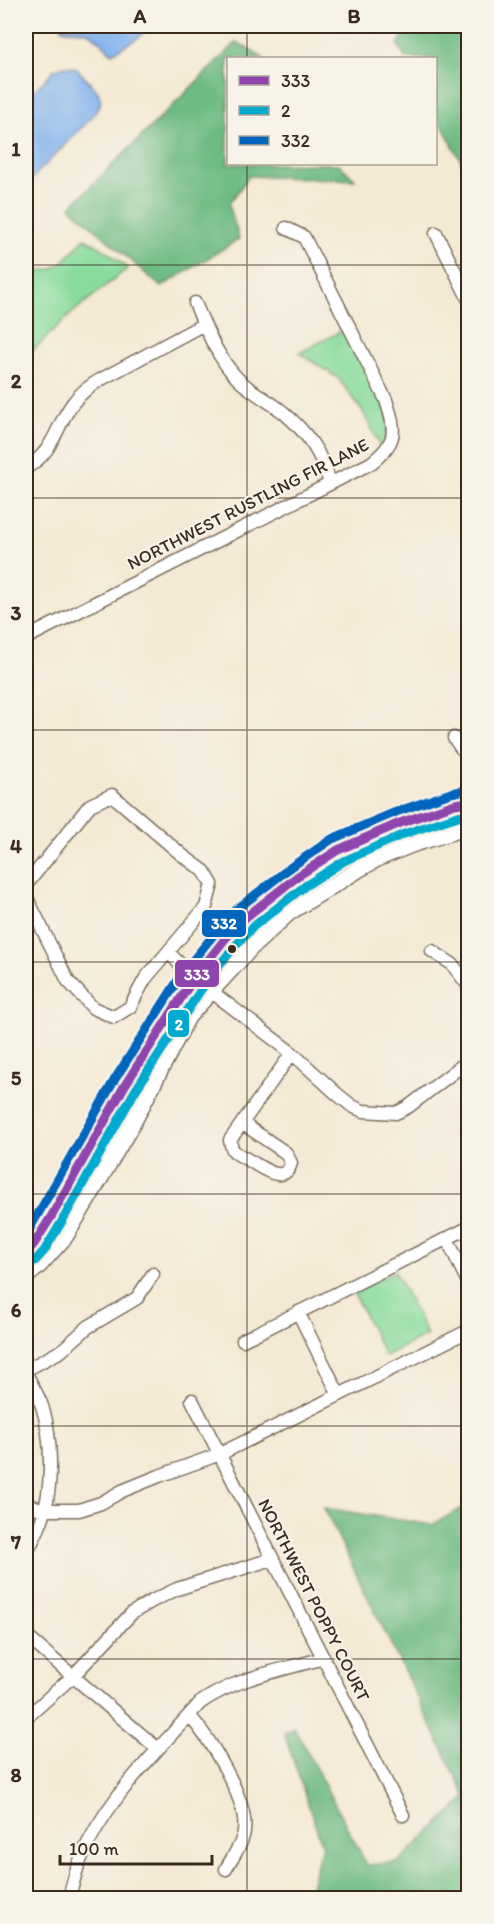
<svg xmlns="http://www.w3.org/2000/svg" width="494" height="1924" font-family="Itim,sans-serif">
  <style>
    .green { fill: #88db9d; stroke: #62825e; stroke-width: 1.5 }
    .forest { fill: #6ebb84; stroke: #547251; stroke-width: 1.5 }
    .water { fill: #83b3ee; stroke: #5f6e86; stroke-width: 1.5 }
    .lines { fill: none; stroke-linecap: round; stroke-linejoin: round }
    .minor-casing { stroke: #7c6d5e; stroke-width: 15 }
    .major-casing { stroke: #7c6d5e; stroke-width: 18 }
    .minor { stroke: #fff; stroke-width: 12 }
    .major { stroke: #fff; stroke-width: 15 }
    .bus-1-casing { stroke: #f7f3e8; stroke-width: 14 }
    .bus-2-casing { stroke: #f7f3e8; stroke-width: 14 }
    .bus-3-casing { stroke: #f7f3e8; stroke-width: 14 }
    .bus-1 { stroke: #8e44ad; stroke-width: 9 }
    .bus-2 { stroke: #00a9ce; stroke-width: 9 }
    .bus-3 { stroke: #0065bd; stroke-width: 9 }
    .grid { fill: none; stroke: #3b2a1e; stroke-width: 1.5; stroke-opacity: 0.55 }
    .bus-dot { fill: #3b2a1e; stroke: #f7f3e8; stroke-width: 2 }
    .labels { text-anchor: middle; stroke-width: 4.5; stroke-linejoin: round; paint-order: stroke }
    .street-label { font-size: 18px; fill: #3b2a1e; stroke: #f7f3e8 }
    .line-badge { stroke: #f7f3e8; stroke-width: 2 }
    .badge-label { font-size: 16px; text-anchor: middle; font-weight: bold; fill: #fff }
    .neatline { fill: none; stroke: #3b2a1e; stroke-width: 2 }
    .grid-label { font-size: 20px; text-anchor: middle; font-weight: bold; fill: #3b2a1e }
  </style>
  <rect width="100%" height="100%" fill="#f7f3e8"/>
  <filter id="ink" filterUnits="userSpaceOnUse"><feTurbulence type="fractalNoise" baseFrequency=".0167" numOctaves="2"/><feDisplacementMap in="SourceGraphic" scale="12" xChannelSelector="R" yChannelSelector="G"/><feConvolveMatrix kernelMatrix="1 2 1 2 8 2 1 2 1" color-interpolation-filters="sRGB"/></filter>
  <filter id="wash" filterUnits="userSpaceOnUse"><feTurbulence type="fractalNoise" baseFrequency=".008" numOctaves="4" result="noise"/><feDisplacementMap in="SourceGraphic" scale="24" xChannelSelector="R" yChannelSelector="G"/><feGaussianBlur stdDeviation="1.35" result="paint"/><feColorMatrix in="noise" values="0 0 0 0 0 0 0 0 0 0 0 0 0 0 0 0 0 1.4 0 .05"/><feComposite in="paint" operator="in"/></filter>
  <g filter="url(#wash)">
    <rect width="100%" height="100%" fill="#f4e9d4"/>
    <path class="green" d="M85 238 105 250 128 268 72 313 28 355 26 273 52 269 61 264Z
      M349 327 392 419 383 451 363 412 338 378 299 353Z
      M395 1271 427 1335 385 1356 353 1292Z"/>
    <path class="forest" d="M407 26H468V174L436 114V58H405L398 45Z
      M237 42 263 58H228V164H339L355 180 249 176 229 204 239 239 161 287 70 207Z
      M468 1505V1898H308L322 1845 284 1733 294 1727 367 1865 398 1862 466 1797 324 1508 432 1525Z"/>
    <path class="water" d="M61 26H150L138 38 112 53C104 46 95 33 83 31 76 30 70 31 63 29Z
      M65 66 76 68 98 92 101 101 99 107 91 118 26 185V100L54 70Z"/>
  </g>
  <g filter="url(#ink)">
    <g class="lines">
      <defs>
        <path id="minor" d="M436 233 468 298
          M195 303C206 329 218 359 238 379 251 392 268 400 283 412 308 433 321 453 330 483
          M26 468C55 451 55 427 73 403 80 393 89 387 98 381L204 324
          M26 638 371 463C398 442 396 431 386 400L304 237 286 228
          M454 738 461 748 468 753
          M26 885 90 805 112 795 182 855 204 871 212 884 206 907 145 979 130 1007 114 1017 93 1008 68 981 26 896
          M432 951 452 964 468 985
          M168 952 194 978
          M212 992 292 1053 337 1094 352 1106 363 1111 396 1113 408 1107 468 1061
          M242 1123 286 1153 291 1163C285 1185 264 1169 252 1162 247 1159 240 1156 235 1152 231 1149 231 1145 230 1140L292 1053
          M447 1239 468 1282
          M298 1312 339 1395
          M243 1340 468 1228
          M26 1370 61 1351 88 1327 137 1298 153 1274
          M26 1373C31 1384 38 1395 42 1406 53 1439 53 1493 40 1525 36 1535 30 1545 26 1554
          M192 1400 403 1815
          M26 1504 44 1510H79L101 1503 122 1491 159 1476 220 1454 468 1331
          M26 1636 158 1749
          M189 1715C209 1738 249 1800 244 1831 243 1843 232 1858 226 1869
          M26 1718 73 1676 132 1613 152 1601 177 1589 272 1559
          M69 1898C72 1887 75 1874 79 1863 104 1800 156 1753 200 1703 235 1678 282 1670 324 1658"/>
        <path id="major" d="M26 1253 34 1244 51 1217 125 1085 194 978 225 939 246 917 298 876 338 850 400 823 455 804 468 802
          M26 1277 39 1266 65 1237 87 1201 133 1123 188 1017 251 948 290 912 358 870 379 858 414 844 468 827"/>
      </defs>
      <use href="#minor" class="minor-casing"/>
      <use href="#major" class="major-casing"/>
      <use href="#minor" class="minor"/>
      <use href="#major" class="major"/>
      <defs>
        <path id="bus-1" d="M26 1253 34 1244 51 1217 125 1085 194 978 225 939 246 917 298 876 338 850 400 823 455 804 468 802"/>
        <path id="bus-2" d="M35 1261 44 1251 61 1223 135 1091 204 985 234 947 254 926 305 886 344 861 404 834 458 816 468 814"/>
        <path id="bus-3" d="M26 1235 115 1079 184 971 216 932 237 909 291 867 332 839 396 812 451 793 466 790"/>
      </defs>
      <use href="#bus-1" class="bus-1-casing"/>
      <use href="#bus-2" class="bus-2-casing"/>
      <use href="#bus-3" class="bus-3-casing"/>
      <use href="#bus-1" class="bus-1"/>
      <use href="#bus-2" class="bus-2"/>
      <use href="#bus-3" class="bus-3"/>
    </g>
  </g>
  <path class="grid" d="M247 26V58M247 164V1898M26 265H468M26 498H468M26 730H468M26 962H468M26 1194H468M26 1426H468M26 1659H468"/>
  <circle class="bus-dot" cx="232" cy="949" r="5"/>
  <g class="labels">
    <g class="street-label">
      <text transform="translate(248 504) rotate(-27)" y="6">NORTHWEST RUSTLING FIR LANE</text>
      <text transform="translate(314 1600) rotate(63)" y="6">NORTHWEST POPPY COURT</text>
    </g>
  </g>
  <g class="line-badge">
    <rect x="201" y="909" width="46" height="29" rx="6" fill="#0065bd"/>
    <rect x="174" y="959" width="46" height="29" rx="6" fill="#8e44ad"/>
    <rect x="167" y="1009" width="23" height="29" rx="6" fill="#00a9ce"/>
  </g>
  <g class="badge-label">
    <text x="224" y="929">332</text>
    <text x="197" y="980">333</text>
    <text x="179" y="1030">2</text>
  </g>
  <rect width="494" height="1924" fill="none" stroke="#f7f3e8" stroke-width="66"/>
  <rect x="227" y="57" width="210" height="108" fill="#f7f3e8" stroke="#aca397" stroke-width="1.5"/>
  <rect x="239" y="76" width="30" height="9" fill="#8e44ad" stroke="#aca397" stroke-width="1.5"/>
  <text x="281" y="87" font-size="18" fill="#3b2a1e">333</text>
  <rect x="239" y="106" width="30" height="9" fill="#00a9ce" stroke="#aca397" stroke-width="1.5"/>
  <text x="281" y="117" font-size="18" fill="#3b2a1e">2</text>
  <rect x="239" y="136" width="30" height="9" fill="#0065bd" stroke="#aca397" stroke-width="1.5"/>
  <text x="281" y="147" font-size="18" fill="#3b2a1e">332</text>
  <path d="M60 1855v9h152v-9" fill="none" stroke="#3b2a1e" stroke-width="3"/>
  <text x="69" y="1855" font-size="18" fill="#3b2a1e" stroke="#f7f3e8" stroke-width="4.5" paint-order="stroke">100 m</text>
  <rect x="33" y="33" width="428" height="1858" class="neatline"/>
  <g class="grid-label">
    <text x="140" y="23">A</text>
    <text x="354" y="23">B</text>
    <text x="16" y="156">1</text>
    <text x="16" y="388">2</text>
    <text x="16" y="620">3</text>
    <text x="16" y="853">4</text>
    <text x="16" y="1085">5</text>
    <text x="16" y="1317">6</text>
    <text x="16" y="1549">7</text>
    <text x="16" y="1782">8</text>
  </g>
</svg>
